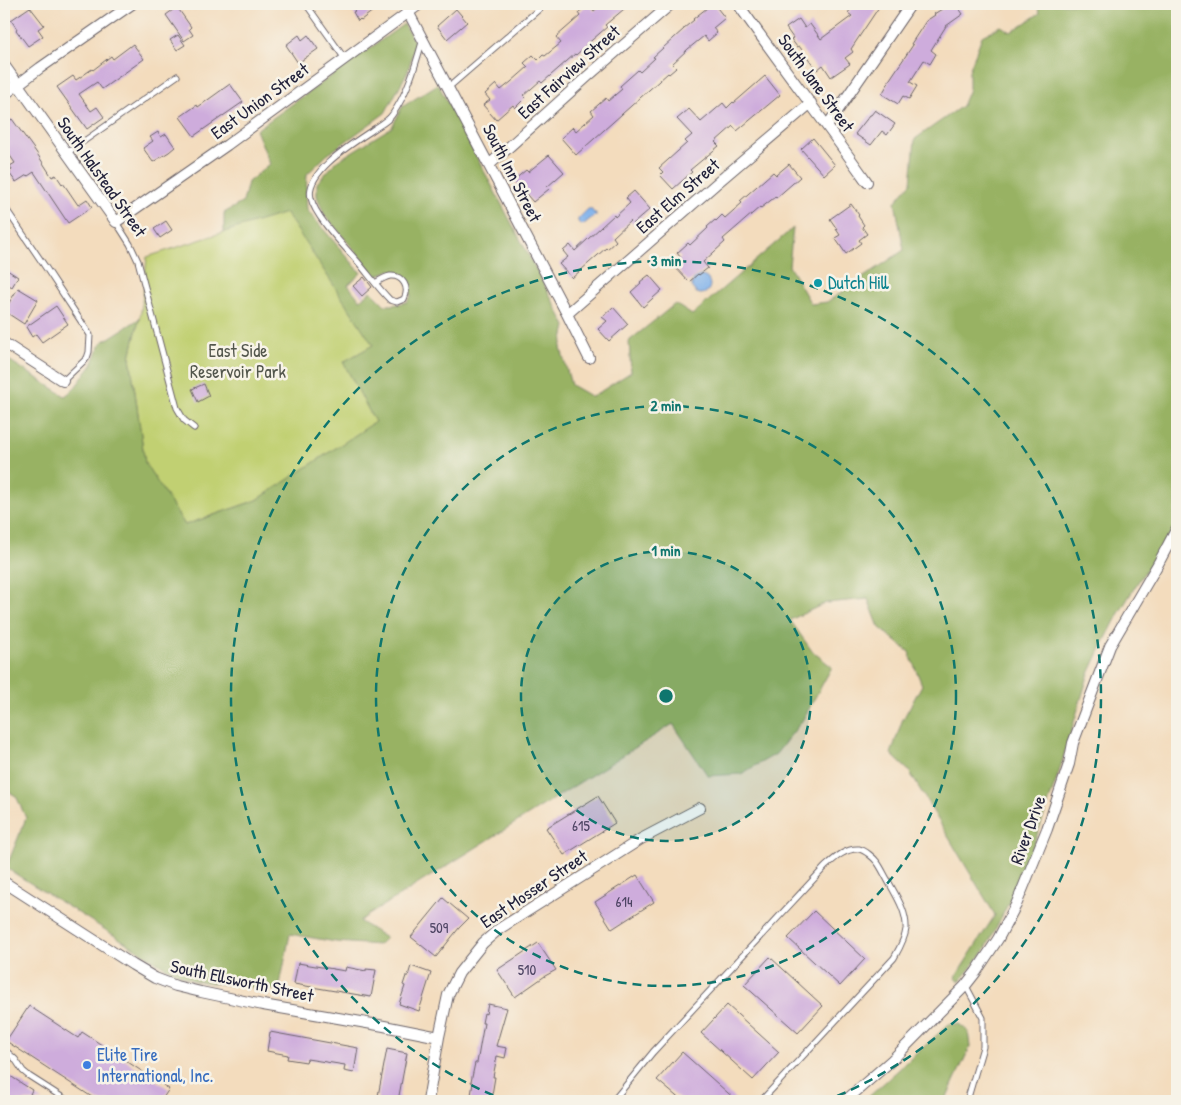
<svg xmlns="http://www.w3.org/2000/svg" width="1181" height="1105" font-family="'Patrick Hand',sans-serif">
  <style>
    .green { fill: #c1d072; stroke: #727956 }
    .forest { fill: #98b264; stroke: #5d6a50 }
    .water { fill: #7fb1eb; stroke: #506a93 }
    .building { fill: #ceacdc }
    .lines { fill: none; stroke-linecap: round; stroke-linejoin: round }
    .lane-casing { stroke: #6b6368; stroke-width: 7 }
    .street-casing { stroke: #6b6368; stroke-width: 12 }
    .lane { stroke: #fff; stroke-width: 5 }
    .street { stroke: #fff; stroke-width: 10 }
    .ring { fill: none; stroke: #0f766e; stroke-width: 2.5; stroke-dasharray: 9 6 }
    .culture-dot { fill: #0f9aa8; stroke: #f7f3e8; stroke-width: 2 }
    .shop-dot { fill: #3f7fe0; stroke: #f7f3e8; stroke-width: 2 }
    .labels { text-anchor: middle; stroke-width: 5; stroke-linejoin: round; paint-order: stroke }
    .number-label { font-size: 15px; fill: #4d4463 }
    .street-label { font-size: 18px; fill: #22223b; stroke: #f7f3e8 }
    .culture-label { font-size: 18px; fill: #0d838f; stroke: #f7f3e8; text-anchor: start }
    .park-label { font-size: 18px; fill: #52564c; stroke: #f7f3e8 }
    .shop-label { font-size: 18px; fill: #366cbe; stroke: #f7f3e8; text-anchor: start }
    .centre { fill: #0f766e; stroke: #f7f3e8; stroke-width: 2.5 }
    .ring-label { font-size: 15px; text-anchor: middle; font-weight: bold; fill: #0f766e; stroke: #f7f3e8; stroke-width: 5; stroke-linejoin: round; paint-order: stroke }
  </style>
  <rect width="100%" height="100%" fill="#f7f3e8"/>
  <filter id="ink" filterUnits="userSpaceOnUse"><feTurbulence type="fractalNoise" baseFrequency=".02" numOctaves="2"/><feDisplacementMap in="SourceGraphic" scale="10" xChannelSelector="R" yChannelSelector="G"/><feConvolveMatrix kernelMatrix="1 2 1 2 8 2 1 2 1" color-interpolation-filters="sRGB"/></filter>
  <filter id="wash" filterUnits="userSpaceOnUse"><feTurbulence type="fractalNoise" baseFrequency=".0096" numOctaves="4" result="noise"/><feDisplacementMap in="SourceGraphic" scale="20" xChannelSelector="R" yChannelSelector="G"/><feGaussianBlur stdDeviation="1.12" result="paint"/><feColorMatrix in="noise" values="0 0 0 0 0 0 0 0 0 0 0 0 0 0 0 0 0 1.4 0 .05"/><feComposite in="paint" operator="in"/></filter>
  <g filter="url(#wash)">
    <rect width="100%" height="100%" fill="#f3dcbd"/>
    <path class="green" d="M286 212 374 345 344 362 376 422 257 500 185 525 145 464 130 357 141 312 147 257Z"/>
    <path class="forest" d="M1036 4H1177V524L1138 582 1119 613 1100 650 1088 676 1058 775 1025 870 984 952 960 981 955 978 995 915 909 771 891 754 902 721 922 685 909 652 879 627 868 599 826 603 790 620 812 651 832 667 802 721 776 754 741 774 708 776 673 724 359 921 386 938 379 945 336 942 290 934 279 990 194 981 165 967 6 868 26 818 16 796 4 789V357L65 396 73 390 92 365 101 343 139 319 130 357 145 463 185 525 257 500 375 422 343 362 373 345 286 213 224 232V213L243 202 248 182 270 164 256 130 404 24 415 43 412 56 408 71 385 113 327 155 307 174 306 193 307 210 361 273 348 285 360 300 371 291 385 305H393L407 302 411 296 409 285 402 274 391 270 376 276 324 214 317 196V183L337 161 392 127 402 107 438 84 566 326 561 348 571 385 592 397 631 372 629 341 675 304 692 315 793 228 789 266 811 304 827 302 904 250 895 202 911 183 915 139 962 106 969 89V71L982 36 1001 26 1011 32 1040 13Z
      M949 1024H959L968 1031 970 1047 945 1101H864Z"/>
    <path class="water" d="M588 209H591L594 213H596V216H594L584 224 581 225 578 222V219Z
      M692 285a9 9 0 1 1 18 0a9 9 0 1 1-18 0Z"/>
    <g id="blocks">
      <path class="building" d="M350 4H382L361 20 360 19 358 21 353 12 355 11Z
        M588 4 594 11 602 4H630L605 25 607 27 585 46V47L576 55 575 54 542 83 540 81 523 96 525 98 515 108 513 105 496 120 483 105 490 100 485 94 496 84 501 90 511 82 528 67 524 63 533 55 538 60 543 55 545 56 561 43 556 37 580 16 578 13Z
        M712 4H714L725 18 713 28 717 33 708 41 704 36 688 49 672 64 676 68 669 74 668 73 576 155 561 138 573 127 576 131 594 115 591 111 606 98 608 101 622 89 620 86 638 70 640 72 655 58 653 57 684 29V28L694 20 693 19Z
        M854 4 858 6 860 4H881L851 49 853 52 845 58 850 64 831 77 823 65 817 70 799 46 797 47 791 39 793 38 786 28 799 19 805 28 810 24 821 39 852 16 848 13Z
        M950 4H956L963 14 946 26 931 50 936 54 930 64 924 60 910 82 917 86 909 99 903 96 898 104 882 94 889 82H888L913 45 911 44 926 21 935 15 934 14Z
        M30 7 44 25 38 29 43 36 28 46 16 30 17 29 11 20Z
        M177 7 191 27 189 29 193 35 184 41 166 15Z
        M456 9 467 22 447 39 437 26Z
        M178 35 185 45 177 50 170 40Z
        M299 35 302 40 308 35 318 49 298 63 286 45Z
        M133 44 144 59 102 89 97 82 79 94 91 111 97 107 104 117 87 129 57 87 73 76 76 80 92 69 93 70 111 56 113 59Z
        M765 76 780 95 737 131 733 126 715 142 719 146 690 170 692 172 673 189 660 175 663 172 659 168 687 143 685 141 692 135 677 119 689 109 701 122 723 103 727 108 733 102 734 103Z
        M230 84 243 102 194 136 180 117 197 105 198 107Z
        M875 110 895 124 887 135 882 131 871 145 855 134 870 115H871Z
        M12 119 36 152 52 177 56 175 62 184 63 183 78 205 87 199 92 207 68 223 34 172 28 176 27 175 16 182 9 173 12 170 10 166 15 163 4 147V125Z
        M158 132 161 137 166 134 175 147 169 152 153 162 143 148 153 141 150 137Z
        M813 138 835 165 824 175 801 149Z
        M549 155 564 172 547 187 549 189 533 202 514 180 526 170 528 172Z
        M789 164 800 177 776 198 775 197 761 208 760 207 723 239 725 242 703 262 708 268 699 275 698 274 689 282 673 265 681 258 677 253 688 243 690 245 708 228 707 227 715 220 716 221 722 215 725 218 742 203 740 201 773 172 776 175Z
        M634 191 650 209 633 224 630 221 613 237 616 241 607 249 606 248 572 278 559 264 568 257 563 251 570 245 575 251 614 215 615 217 630 203 626 198Z
        M851 204 859 215 858 216 864 225 862 227 867 234 859 240 861 243 846 254 835 238 840 235 836 229H837L830 219Z
        M166 221 172 230 160 238 154 229Z
        M7 270 18 277 12 287 4 282V275Z
        M649 275 662 290 643 307 631 292 641 283 640 282Z
        M364 277 372 287 362 296 353 286Z
        M18 288 38 300 24 324 4 311Z
        M56 306 68 324 42 342 36 334 32 337 26 327Z
        M613 307 628 324 609 341 598 329 607 321 602 317Z
        M204 384 209 396 198 402 192 389Z
        M598 796 615 823 564 855 546 828Z
        M637 875 654 902 612 929 595 902Z
        M443 898 468 919 459 928 436 957 411 937Z
        M814 911 865 959 840 986 788 938Z
        M538 943 556 970 545 976 515 997 497 970Z
        M770 957 823 1006 798 1033 744 985Z
        M298 963 345 971 346 967 366 971V969L376 970 371 997 294 984Z
        M411 966 431 973 419 1011 399 1004 405 986 403 985 406 976H408Z
        M488 1004 507 1008 496 1046 507 1048 505 1058 497 1056 493 1077H495L491 1101H470L473 1083 471 1082 475 1063H477L484 1023H482L484 1013 486 1014Z
        M727 1005 779 1052 753 1080 701 1033Z
        M29 1006 78 1038 82 1032 169 1089 161 1101H98L6 1041Z
        M270 1032 358 1048 354 1073 344 1071 345 1065 307 1059 306 1062 287 1059 288 1055 267 1051Z
        M387 1049 407 1053 398 1101H377Z
        M682 1052 737 1101H682L657 1080Z
        M4 1072 32 1090 30 1094 42 1101H4Z"/>
    </g>
  </g>
  <g filter="url(#ink)">
    <use href="#blocks" fill-opacity="0" stroke="#6b6368" stroke-width="1"/>
    <g class="lines">
      <defs>
        <path id="lane" d="M306 4 345 59
          M449 87 545 4
          M67 153 177 76
          M4 206 46 268 90 335 89 352 87 358 63 381
          M116 222 130 244 138 261 177 408 184 420 194 428
          M375 283C380 280 385 277 390 276 403 275 410 288 404 299L397 302 390 300C378 288 369 275 358 262 345 247 315 217 311 198 304 172 355 142 374 129 380 125 388 121 392 115 407 94 415 67 422 42
          M966 986 983 1018V1047L967 1101
          M4 1049 15 1059 23 1071 29 1076 68 1101
          M613 1101 653 1052 825 867C834 859 845 848 859 849 865 850 874 858 877 862 881 867 884 874 887 879 895 894 907 911 906 929 905 939 899 949 894 958L761 1101"/>
        <path id="street" d="M404 4 567 314 589 358
          M738 4C780 64 825 122 867 182
          M4 65 116 222 227 145 420 4
          M4 95 40 68 132 4
          M827 126 911 4
          M489 165 588 76 671 4
          M567 314 717 183 811 103
          M4 343 63 381
          M4 882 133 965 155 978 176 986 201 992 263 1005 384 1026 439 1037
          M428 1101 439 1037 448 995 459 973 483 943 499 929 605 862 641 839 700 808
          M845 1101 892 1060 965 986 976 972 998 939 1016 905 1047 829 1069 764 1073 743 1110 646 1158 564 1177 528"/>
      </defs>
      <use href="#lane" class="lane-casing"/>
      <use href="#street" class="street-casing"/>
      <use href="#lane" class="lane"/>
      <use href="#street" class="street"/>
    </g>
  </g>
  <circle cx="666" cy="696" r="145" fill="#0f766e" fill-opacity=".12"/>
  <g class="ring">
    <circle cx="666" cy="696" r="145"/>
    <circle cx="666" cy="696" r="290"/>
    <path d="M507 1101A435 435 0 1 1 825 1101"/>
  </g>
  <circle class="culture-dot" cx="818" cy="283" r="5"/>
  <circle class="shop-dot" cx="87" cy="1065" r="5"/>
  <g class="labels">
    <g class="number-label">
      <text x="581" y="831">615</text>
      <text x="624" y="907">614</text>
      <text x="439" y="933">509</text>
      <text x="527" y="975">510</text>
    </g>
    <g class="street-label">
      <text transform="translate(569 72) rotate(-42)" y="6">East Fairview Street</text>
      <text transform="translate(816 83) rotate(54)" y="6">South Jane Street</text>
      <text transform="translate(260 101) rotate(-36)" y="6">East Union Street</text>
      <text transform="translate(512 173) rotate(63)" y="6">South Inn Street</text>
      <text transform="translate(102 177) rotate(55)" y="6">South Halstead Street</text>
      <text transform="translate(678 196) rotate(-41)" y="6">East Elm Street</text>
      <text transform="translate(1028 830) rotate(-70)" y="6">River Drive</text>
      <text transform="translate(534 889) rotate(-34)" y="6">East Mosser Street</text>
      <text transform="translate(242 981) rotate(12)" y="6">South Ellsworth Street</text>
    </g>
    <g class="culture-label">
      <text x="828" y="289">Dutch Hill</text>
    </g>
    <g class="park-label">
      <text x="238" y="357">East Side<tspan x="238" dy="21">Reservoir Park</tspan></text>
    </g>
    <g class="shop-label">
      <text x="97" y="1061">Elite Tire<tspan x="97" dy="21">International, Inc.</tspan></text>
    </g>
  </g>
  <circle cx="666" cy="696" r="8" class="centre"/>
  <g class="ring-label">
    <text x="666" y="266">3 min</text>
    <text x="666" y="411">2 min</text>
    <text x="666" y="556">1 min</text>
  </g>
  <rect width="1181" height="1105" fill="none" stroke="#f7f3e8" stroke-width="20"/>
</svg>
